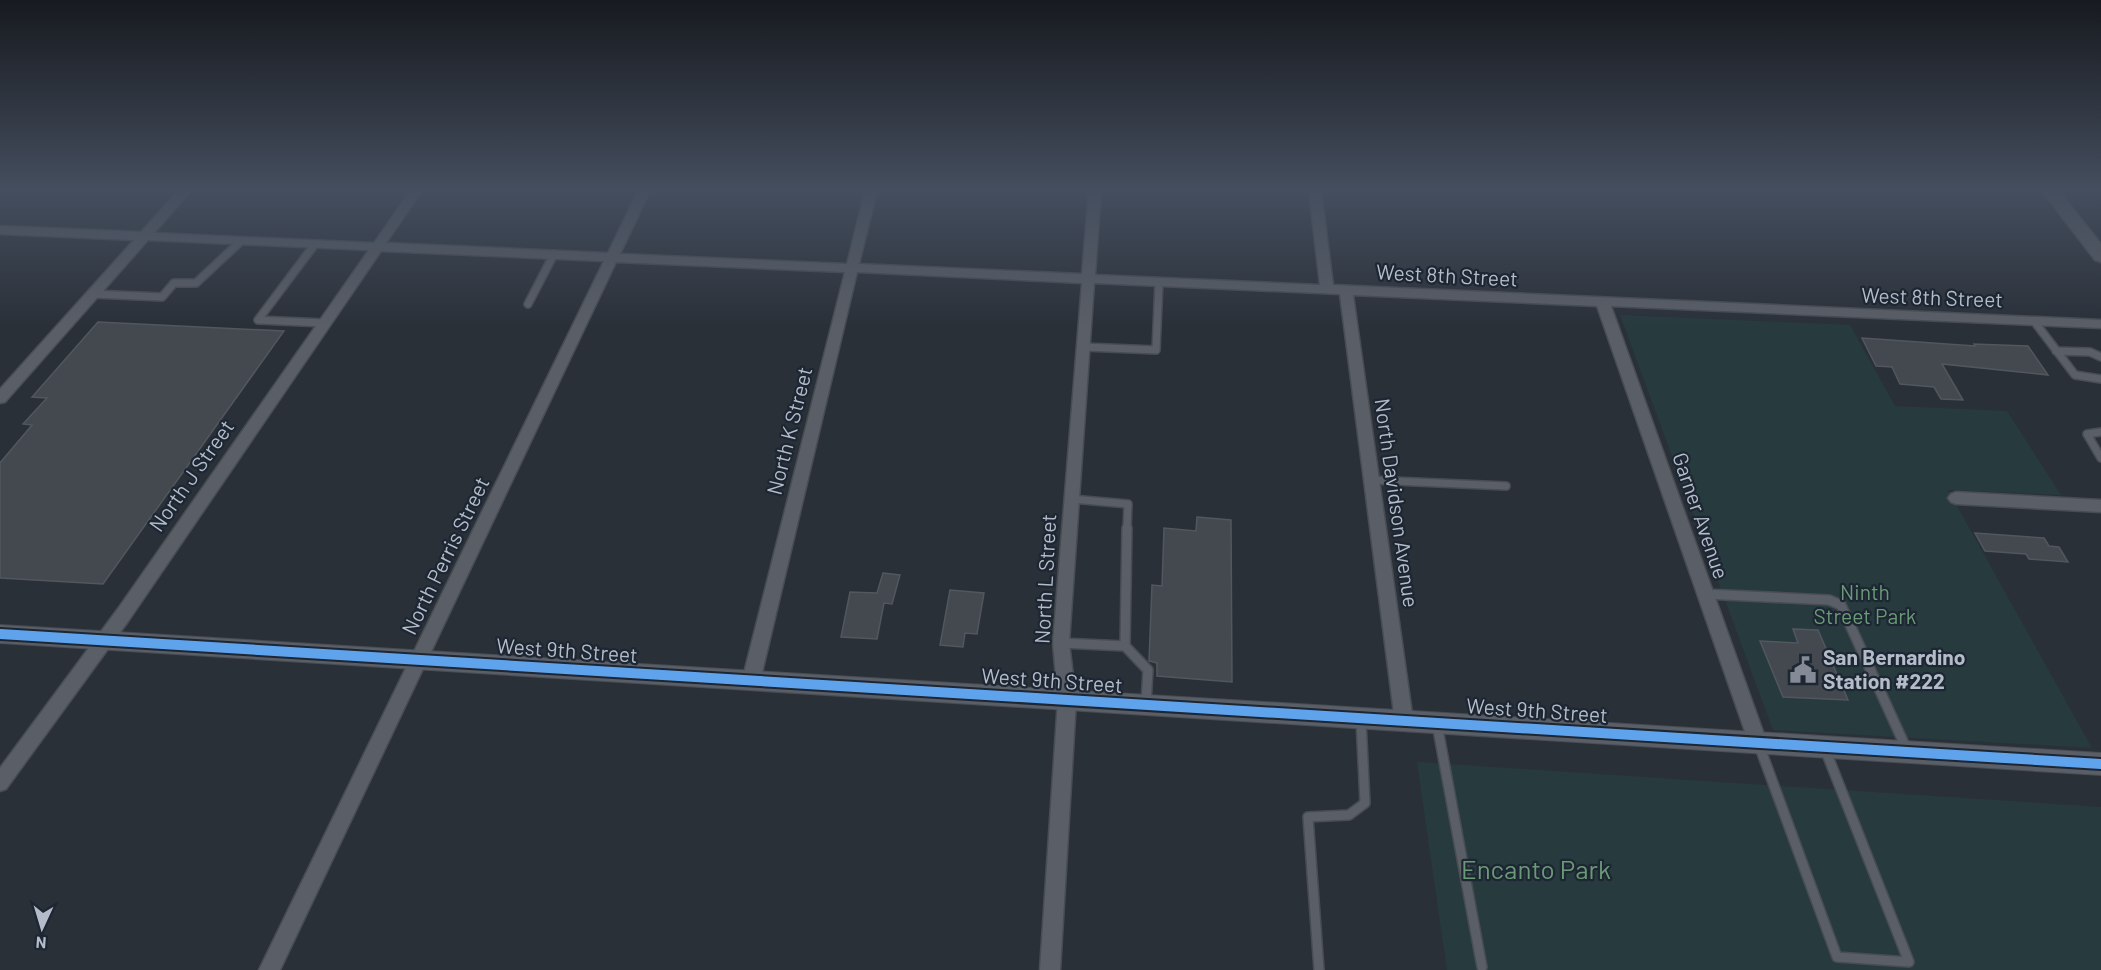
<svg xmlns="http://www.w3.org/2000/svg" width="2101" height="970" font-family="Barlow,sans-serif">
  <style>
    .green { fill: #273a3e }
    .building { fill: #444950; stroke: #52575f; stroke-width: 1.5 }
    .lines { fill: none; stroke-linecap: round; stroke-linejoin: round }
    .service-far1-casing { stroke: #484c53; stroke-width: 10 }
    .service-casing { stroke: #484c53; stroke-width: 12 }
    .minor-casing { stroke: #484c53; stroke-width: 3 }
    .tertiary-casing { stroke: #484c53; stroke-width: 2 }
    .secondary-casing { stroke: #484c53; stroke-width: 3 }
    .service-far1 { stroke: #5a5e66; stroke-width: 7 }
    .service { stroke: #5a5e66; stroke-width: 9 }
    .minor { fill: #5a5e66; fill-rule: evenodd }
    .tertiary { fill: #5a5e66; fill-rule: evenodd }
    .secondary { fill: #595d64; fill-rule: evenodd }
    .cycleway-casing { stroke: #1d2633; stroke-width: 14 }
    .cycleway { stroke: #60a3ed; stroke-width: 10 }
    .labels { text-anchor: middle; stroke-width: 4.5; stroke-linejoin: round; paint-order: stroke }
    .street-label { font-size: 21px; fill: #b4bcc9; stroke: #1d2633 }
    .park-label { font-size: 21px; fill: #6b9a76; stroke: #1d2633 }
    .poi-label { font-size: 21px; font-weight: bold; fill: #b4bcc9; stroke: #1d2633; text-anchor: start }
    .near-park-label { font-size: 26px; fill: #6b9a76; stroke: #1d2633 }
  </style>
  <rect width="100%" height="100%" fill="#2a3038"/>
  <path class="green" d="M1620 315 1850 325 1895 406 2007 411 2061 495 1948 490 2092 748 1773 730Z
    M1417 762 2101 807V970H1447Z"/>
  <path class="building" d="M98 322 284 331 103 584 0 578V463L32 425 23 424 47 398 32 397Z
    M1862 338 1975 346 1974 344 2028 346 2048 375 1942 364 1963 400 1941 399 1934 387 1900 384 1892 367 1876 366Z
    M1197 517 1231 520 1232 682 1157 676V663L1149 661 1152 585 1162 586 1164 528 1196 531Z
    M1975 533 2044 538 2049 546 2059 547 2068 562 2029 559 2026 554 1985 551Z
    M883 573 900 575 892 604 884 603 877 639 841 637 850 592 877 593Z
    M950 590 984 593 977 634 965 633 963 647 940 645Z
    M1793 629 1818 630 1848 700 1783 697 1760 641 1798 643Z"/>
  <g class="lines">
    <defs>
      <path id="service-far1" d="M315 244 258 320 324 323
        M93 294 162 297 174 283H196L241 241
        M528 304 554 254
        M2034 321 2075 375 2101 379
        M1084 347 1156 350 1159 282
        M2056 351 2090 352 2101 357
        M2101 432 2087 434 2101 458
        M1371 480 1506 486
        M1072 499 1128 504 1127 529"/>
      <path id="service" d="M1127 528 1125 646 1148 670 1146 704
        M1705 594 1829 600 1841 605 1906 748
        M1061 643 1125 646
        M1437 724 1482 967
        M1759 745 1837 957 1909 962 1825 749
        M1319 970 1308 817 1349 815 1365 803 1361 720"/>
      <path id="minor" d="M178 191H191L154 233 374 243 410 191H422L386 243 608 253 638 191H650L620 254 847 264 865 191H877L859 264 1082 274 1089 191H1101L1095 275 1320 285 1309 191H1321L1333 285 2101 320V328L1611 306 1767 743 1764 749 1758 751 1752 749 1749 743 1597 306 1353 295 1413 721 1410 727 1404 729 1398 727 1395 721 1340 294 1094 283 1069 643 1076 700 1060 970H1040L1058 700 1053 643 1082 283 857 272 760 681 757 686 751 688 745 686 742 681 845 272 616 262 280 970H259L604 261 381 251 129 620 6 789 0 791V768L117 610 369 250 148 240 5 402 0 403V389L134 240 0 234V226L141 232Z
        M1956 492 2101 500V512L1956 504 1951 502 1948 498 1951 494Z"/>
      <path id="tertiary" d="M0 625 2101 753V775L0 643Z"/>
      <path id="secondary" d="M2042 191H2059L2101 244V262L2095 260Z"/>
    </defs>
    <use href="#service-far1" class="service-far1-casing"/>
    <use href="#service" class="service-casing"/>
    <use href="#minor" class="minor-casing"/>
    <use href="#tertiary" class="tertiary-casing"/>
    <use href="#secondary" class="secondary-casing"/>
    <use href="#service-far1" class="service-far1"/>
    <use href="#service" class="service"/>
    <use href="#minor" class="minor"/>
    <use href="#tertiary" class="tertiary"/>
    <use href="#secondary" class="secondary"/>
    <defs>
      <path id="cycleway" d="M0 634 2101 764"/>
    </defs>
    <use href="#cycleway" class="cycleway-casing"/>
    <use href="#cycleway" class="cycleway"/>
  </g>
  <linearGradient id="sky" x2="0" y2="1"><stop stop-color="#171a1f"/><stop offset="0.58" stop-color="#444e5e"/><stop offset="1" stop-color="#444e5e" stop-opacity="0"/></linearGradient>
  <rect width="2101" height="327" fill="url(#sky)"/>
  <defs>
    <symbol id="civic-bare" viewBox="-9 -9 18 18"><path d="M-.6-6.5H3V-4.5H.6V-3L4-1V1h2V6H-6V1h2V-1L-.6-3ZM-1.2 2.5V6h2.4V2.5Z" fill="#848b96" stroke="#1d2633" stroke-width="2.5" paint-order="stroke"/></symbol>
  </defs>
  <g fill-rule="evenodd">
    <use href="#civic-bare" x="1784" y="651" width="38" height="38"/>
  </g>
  <g class="labels">
    <g class="street-label">
      <text transform="translate(1447 276) rotate(3)" y="7">West 8th Street</text>
      <text transform="translate(1932 298) rotate(2)" y="7">West 8th Street</text>
      <text transform="translate(790 431) rotate(-76)" y="7">North K Street</text>
      <text transform="translate(192 476) rotate(-55)" y="7">North J Street</text>
      <text transform="translate(1396 503) rotate(82)" y="7">North Davidson Avenue</text>
      <text transform="translate(1700 516) rotate(71)" y="7">Garner Avenue</text>
      <text transform="translate(446 556) rotate(-64)" y="7">North Perris Street</text>
      <text transform="translate(1046 579) rotate(-87)" y="7">North L Street</text>
      <text transform="translate(567 651) rotate(4)" y="7">West 9th Street</text>
      <text transform="translate(1052 681) rotate(4)" y="7">West 9th Street</text>
      <text transform="translate(1537 711) rotate(4)" y="7">West 9th Street</text>
    </g>
    <g class="park-label">
      <text x="1865" y="600">Ninth<tspan x="1865" dy="24">Street Park</tspan></text>
    </g>
    <g class="poi-label">
      <text x="1823" y="665">San Bernardino<tspan x="1823" dy="24">Station #222</tspan></text>
    </g>
    <g class="near-park-label">
      <text x="1536" y="879">Encanto Park</text>
    </g>
  </g>
  <g transform="translate(42 928) rotate(184)" stroke="#1d2633" stroke-width="4.5" paint-order="stroke">
  <path d="M0-4.5L10 22L0 15L-10 22Z" fill="#b4bcc9"/>
  <text y="-9" font-size="16" font-weight="bold" text-anchor="middle" fill="#b4bcc9">N</text>
  </g>
</svg>
